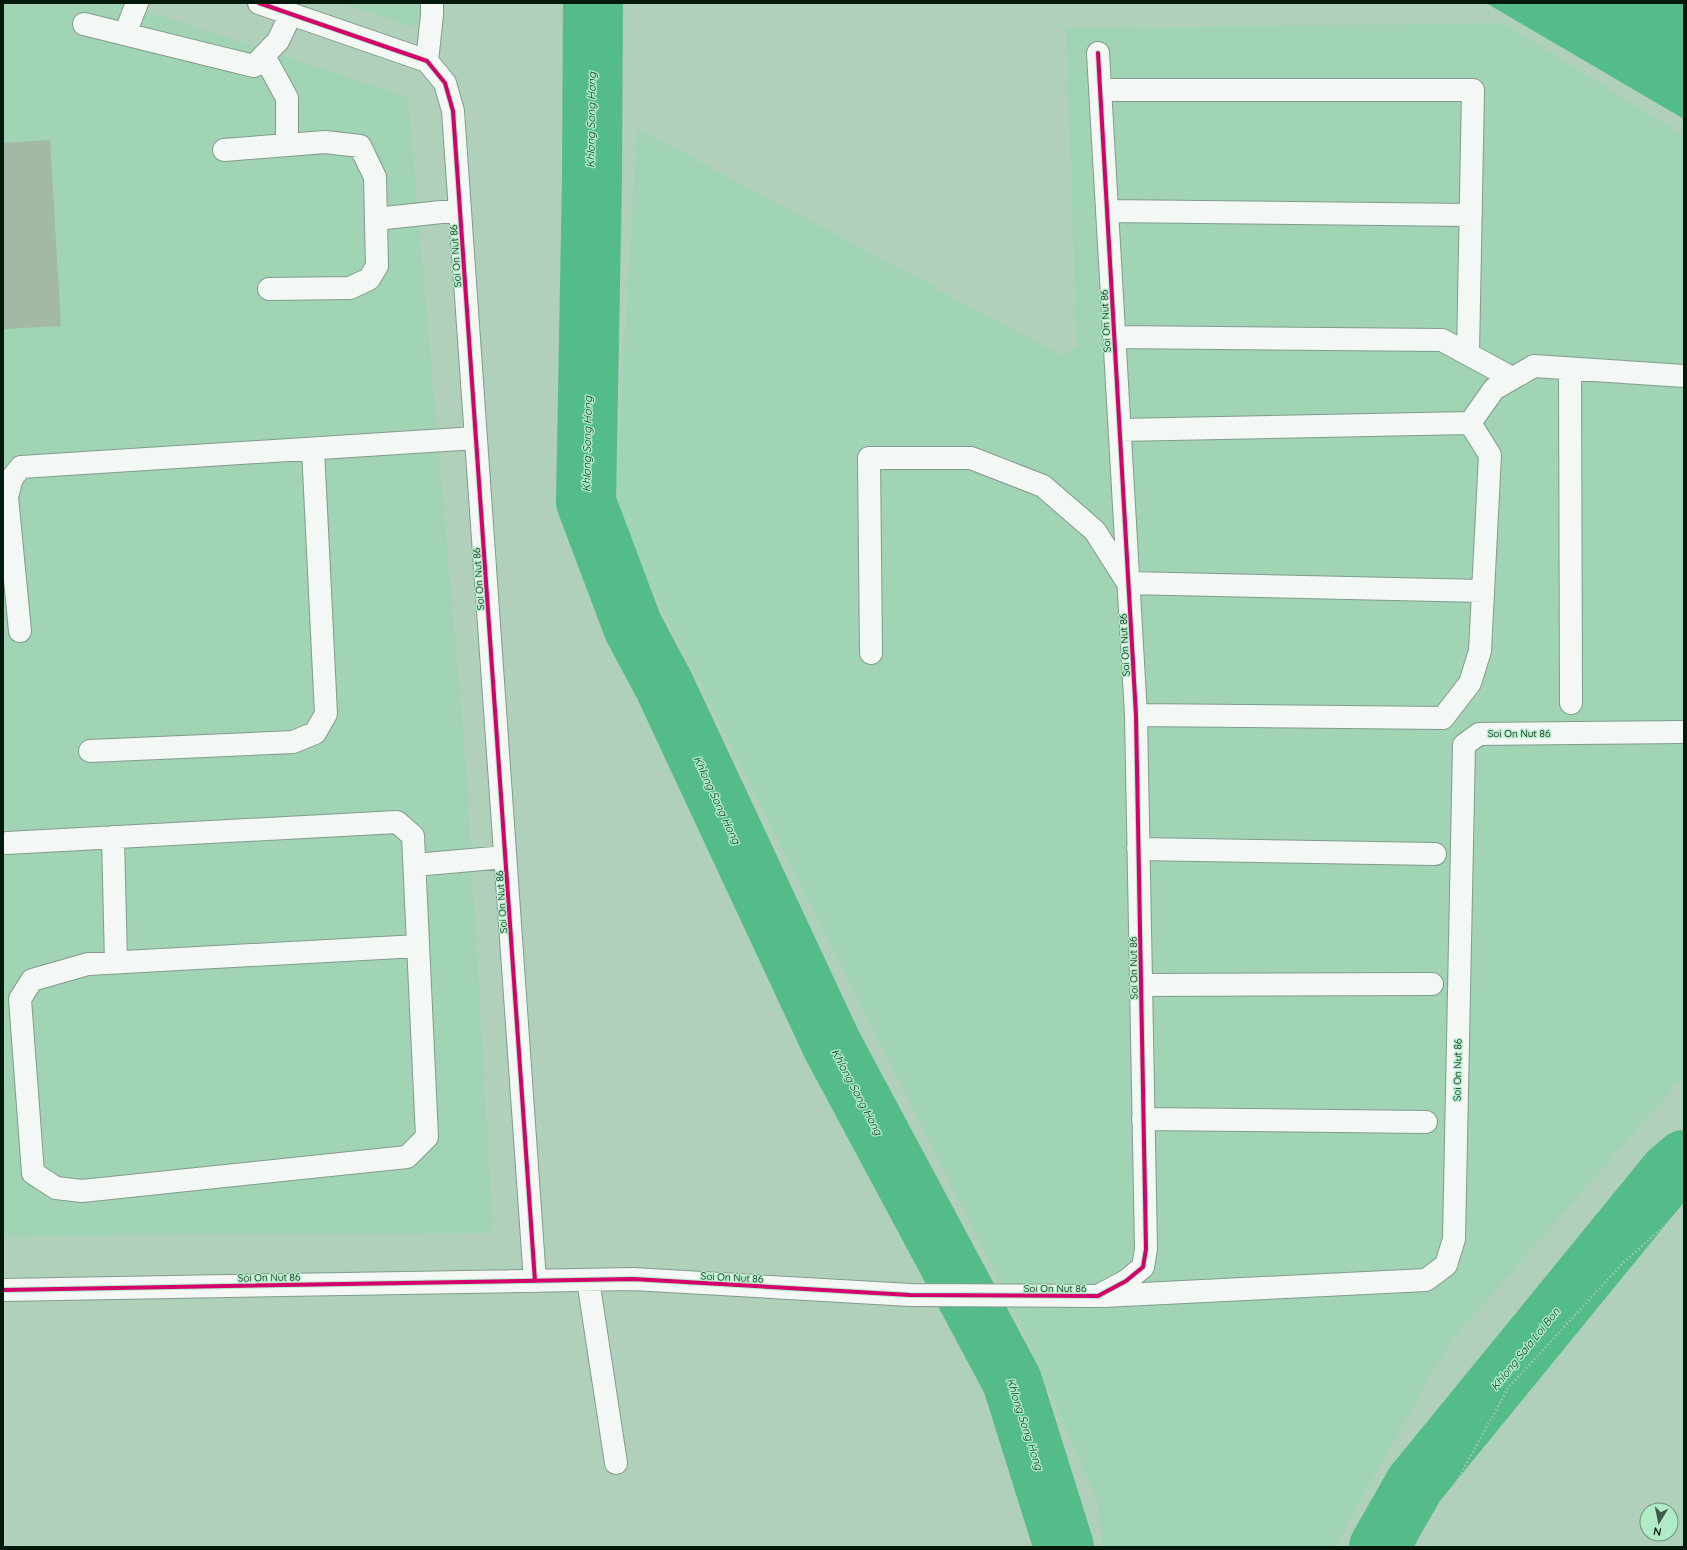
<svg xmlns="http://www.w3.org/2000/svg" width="1687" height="1550" font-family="Quicksand,sans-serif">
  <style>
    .built { fill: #a1d4b4 }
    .water { fill: #54bc89 }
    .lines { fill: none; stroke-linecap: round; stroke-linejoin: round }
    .river { stroke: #54bc89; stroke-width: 60 }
    .building { fill: #a3b8a5 }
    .minor-casing { stroke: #829b8c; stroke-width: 24 }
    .path { stroke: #c0c9c4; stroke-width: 2.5; stroke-dasharray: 1 3; stroke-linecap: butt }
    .minor { stroke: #f3f8f5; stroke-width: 22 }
    .cycleway-casing { stroke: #b0eac6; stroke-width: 6 }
    .cycleway { stroke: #d6006c; stroke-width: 4 }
    .labels { text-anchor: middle; stroke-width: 3; stroke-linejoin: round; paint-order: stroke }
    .street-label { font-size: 10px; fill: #03190c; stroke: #b0eac6 }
    .water-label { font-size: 11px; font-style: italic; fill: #00361d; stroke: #b0eac6 }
  </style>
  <rect width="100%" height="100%" fill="#b0d0bc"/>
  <path class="built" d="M3 3H121L408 97 466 763 493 1233 3 1236Z
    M344 3H423L424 19 418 26 406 25Z
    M1503 23 1684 136V1079L1675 1086 1450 1342 1334 1547H1103L1097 1500 1019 1319 637 559 616 492 637 128 1063 356 1077 347 1066 28Z"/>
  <path class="water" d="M1486 3H1684V119Z"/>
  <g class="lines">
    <path class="river" d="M593 3 592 176 586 502 633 627 664 685 832 1045 1012 1381 1064 1547
      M1379 1547 1415 1484 1669 1173 1684 1160"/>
  </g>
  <path class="building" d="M50 140 61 326 3 329V143Z"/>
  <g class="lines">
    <defs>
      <path id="minor" d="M259 3 427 61 445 83 453 111 535 1281
        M84 24 254 66 278 41 291 14
        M125 34 137 3
        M264 56 287 98V144
        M427 61 432 15V3
        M1101 90H1473L1468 354
        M224 150 325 142 360 146 375 177 377 266 369 279 350 288 269 289
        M1107 211 1471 215
        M376 219 460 210
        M1114 337 1442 340 1512 378
        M1570 369 1571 703
        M1470 423 1494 389 1534 366 1684 376
        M1120 430 1470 423 1490 455 1480 651 1470 683 1443 718 1136 715
        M20 631 7 497 12 478 21 467 476 438
        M871 653 869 458H971L1043 486 1095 531 1128 583 1483 591
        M90 751 293 742 315 733 326 714 313 449
        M113 837 116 963
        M7 843 397 822 413 836 427 1137 407 1157 82 1191 56 1188 33 1173 20 999 32 980 88 964 418 946
        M1138 849 1435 854
        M415 865 505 857
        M1141 985 1432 984
        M1143 1119 1426 1122
        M588 1280 616 1463
        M3 1290 633 1279 910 1295 1098 1296 1126 1281 1143 1267 1146 1249 1136 715 1098 53
        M1103 1296 1426 1280 1446 1265 1454 1239 1464 745 1479 734 1684 732"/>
    </defs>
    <use href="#minor" class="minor-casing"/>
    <path class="path" d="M1421 1547 1508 1388 1622 1264 1684 1208"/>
    <use href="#minor" class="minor"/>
    <defs>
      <path id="cycleway" d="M259 3 427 61 445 83 453 111 535 1281
        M3 1290 633 1279 910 1295 1098 1296 1126 1281 1143 1267 1146 1249 1136 715 1098 53"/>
    </defs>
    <use href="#cycleway" class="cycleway-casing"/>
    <use href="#cycleway" class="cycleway"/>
  </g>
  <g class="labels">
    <g class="street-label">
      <text transform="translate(455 256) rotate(-94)" y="4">Soi On Nut 86</text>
      <text transform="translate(1105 321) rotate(-93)" y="4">Soi On Nut 86</text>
      <text transform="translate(478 579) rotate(-94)" y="4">Soi On Nut 86</text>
      <text transform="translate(1124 645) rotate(-93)" y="4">Soi On Nut 86</text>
      <text x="1519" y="737">Soi On Nut 86</text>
      <text transform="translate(501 902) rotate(-94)" y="4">Soi On Nut 86</text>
      <text transform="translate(1133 968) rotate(-91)" y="4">Soi On Nut 86</text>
      <text transform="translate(1457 1070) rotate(-89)" y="4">Soi On Nut 86</text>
      <text transform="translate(269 1277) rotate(-1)" y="4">Soi On Nut 86</text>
      <text transform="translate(732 1277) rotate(3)" y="4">Soi On Nut 86</text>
      <text x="1055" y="1292">Soi On Nut 86</text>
    </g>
    <g class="water-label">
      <text transform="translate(591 120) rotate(-89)" y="4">Khlong Song Hong</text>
      <text transform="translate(587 444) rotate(-89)" y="4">Khlong Song Hong</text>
      <text transform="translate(717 800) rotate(65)" y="4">Khlong Song Hong</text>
      <text transform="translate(857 1092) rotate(62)" y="4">Khlong Song Hong</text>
      <text transform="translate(1525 1349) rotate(-51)" y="4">Khlong Sala Loi Bon</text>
      <text transform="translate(1025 1424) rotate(72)" y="4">Khlong Song Hong</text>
    </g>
  </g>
  <rect width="1687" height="1550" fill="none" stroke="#03190c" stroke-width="8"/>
  <g transform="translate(1659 1522) rotate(190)"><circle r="19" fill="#b0eac6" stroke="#6b967c"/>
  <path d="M0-3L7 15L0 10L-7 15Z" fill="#40594a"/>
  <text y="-6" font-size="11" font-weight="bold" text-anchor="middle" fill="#03190c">N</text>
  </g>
</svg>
